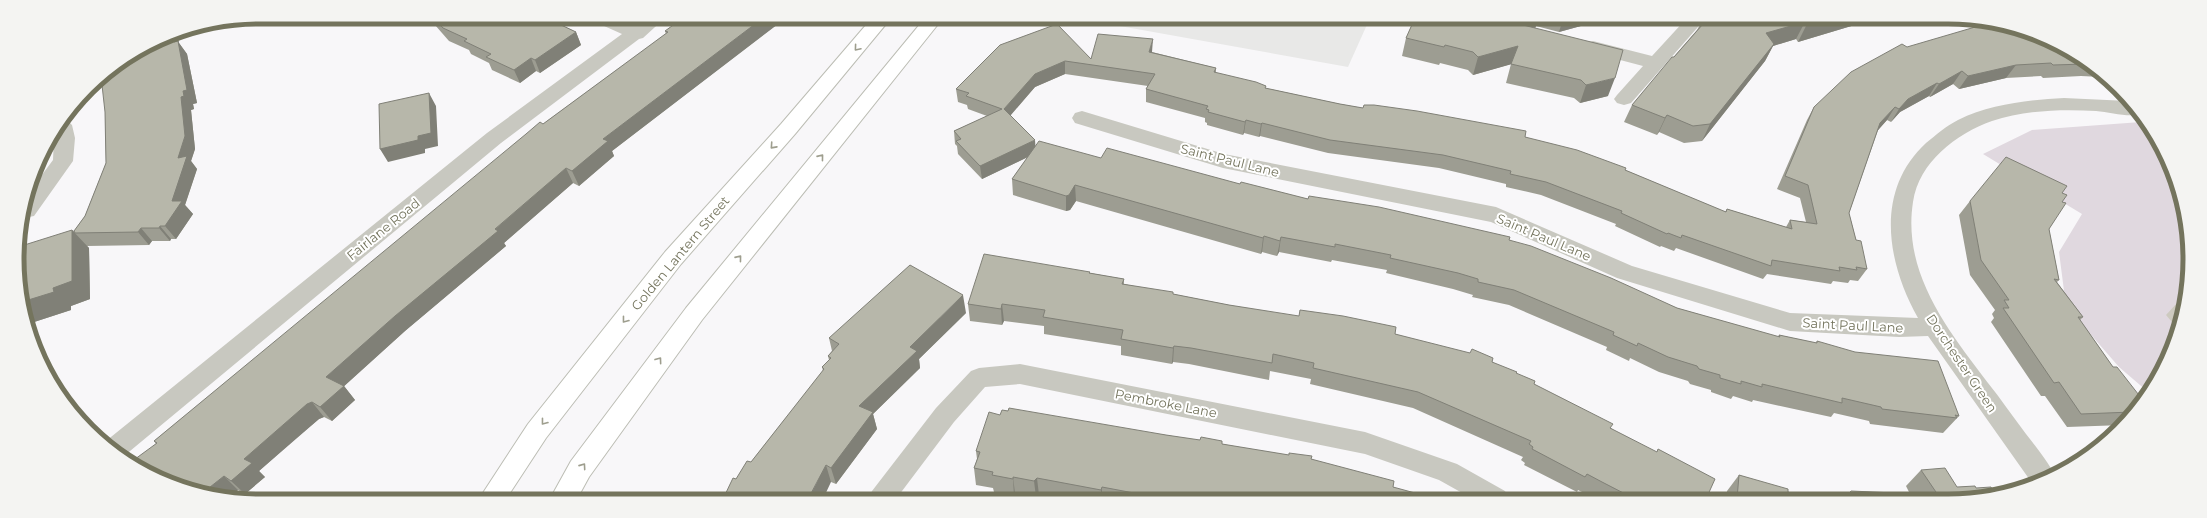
<svg xmlns="http://www.w3.org/2000/svg" width="2207" height="518" font-family="Montserrat,sans-serif">
  <style>
    .built { fill: #e8e8e7 }
    .green { fill: #e0d8df }
    .water { fill: #cdcabf }
    .lines { fill: none; stroke-linecap: round; stroke-linejoin: round }
    .major-casing { stroke: #bcbdb4; stroke-width: 2 }
    .minor { fill: #c8c8c0; fill-rule: evenodd }
    .major { fill: #fff; fill-rule: evenodd }
    .wall { fill: #9d9d92 }
    .shaded-wall { fill: #808077 }
    .building { fill: #b7b7aa; stroke: #808077 }
    .oneway { stroke: #9e9e8e }
    .labels { text-anchor: middle; stroke-width: 4; stroke-linejoin: round; paint-order: stroke }
    .street-label { font-size: 13px; fill: #74745d; stroke: #fff }
    .rim { fill: none; stroke: #74745d; stroke-width: 5 }
  </style>
  <rect width="100%" height="100%" fill="#f8f7f9"/>
  <path class="built" d="M1075 18H1370L1348 67Z"/>
  <path class="green" d="M2141 122 2146 124 2182 197 2188 291 2165 366 2147 391 2119 367 2066 306 2059 252 2082 214 1983 154 2032 130Z"/>
  <path class="water" d="M2188 291 2177 328 2166 315Z"/>
  <g class="lines">
    <defs>
      <path id="major" d="M872 18H891L795 134 681 264 546 438 506 499H479L528 424 665 252 781 124Z
        M925 18H943L702 320 589 477 577 499H550L571 461 686 308Z"/>
    </defs>
    <use href="#major" class="major-casing"/>
    <path class="minor" d="M590 17H615L634 26 645 17H666L643 38 639 39 501 143 124 456 106 441 487 133 622 34 593 21Z
      M1686 19H1705L1631 103 1624 105 1617 103 1614 99 1617 95 1643 66 1586 51 1584 47 1586 43 1593 41 1652 56Z
      M2064 98 2128 101 2141 114C2129 118 2110 112 2096 111 2063 109 2024 110 1992 121 1956 134 1919 162 1913 202 1902 273 1948 330 1988 383 2001 399 2013 417 2026 434 2036 447 2048 461 2055 476L2032 483 1928 336 1899 337 1790 331 1617 278 1491 222 1223 168 1075 123 1072 118 1075 113 1082 111 1224 154 1496 207 1632 266 1790 313 1918 318C1887 263 1874 191 1926 143 1936 135 1946 126 1958 120 1991 104 2028 100 2064 98Z
      M67 120 72 125 75 138 73 161 34 216 24 218 33 187 53 160 54 136Z
      M1020 364 1365 432 1457 464 1505 491 1509 499H1473L1439 480 1365 454 1020 384 985 387 954 422 896 499H868L872 491 936 408 971 371 979 368Z"/>
    <use href="#major" class="major"/>
  </g>
  <path class="wall" d="M428 17H544L576 32 581 45 540 73 536 71 520 83 492 70 489 63 471 54 469 50 449 41Z
    M1311 18H1349L1345 26Z
    M1415 18 1600 19 1599 21 1559 32 1536 26 1535 28 1608 96 1580 103 1574 98 1506 83 1511 64 1473 75 1468 70 1440 63 1439 65 1402 56 1406 38Z
    M1868 21 1798 42 1796 39 1773 46 1765 61 1702 141 1684 143 1659 132 1657 135 1624 122 1632 105 1697 30 1701 23Z
    M780 22 612 151 614 156 579 186 573 183 504 243 506 246 405 331 344 386 355 400 332 421 324 417 319 419 295 439 259 471 265 477 245 494 238 490 227 499 138 469 156 444 154 441 543 124 666 34 665 31Z
    M176 34 179 43 187 54 197 103 193 104 194 109 191 110 195 149 191 161 197 169 185 205 193 214 176 239H171L170 241H152L149 245 87 246 89 248 90 299 71 306V310L28 324 72 230 74 231 85 216 106 163 105 112 167 35Z
    M1000 45 1091 59 1152 52 1216 68V73L1266 86 1265 88 1340 104 1525 137 1625 170 1725 212 1727 209 1786 227 1790 220 1806 222 1800 198 1777 189 1807 120 1814 107 1907 47 2069 50 2101 77 2081 76 2043 78 2041 76 2006 78 1959 89 1953 84 1930 97 1929 96 1900 112 1891 122 1887 120 1878 130 1849 213 1856 240 1867 269 1858 281 1850 280 1848 283 1833 281 1831 284 1767 274 1763 279 1676 248 1674 251 1661 246 1660 247 1615 226 1616 224 1541 195 1506 187V184L1439 168 1328 153 1260 136 1259 137 1244 133 1243 135 1207 125V123L1205 122V118L1146 102V89L1148 86 1065 74 1035 87 1010 115 1035 146 1240 184 1308 199 1509 240 1677 308 1778 337 1779 335 1816 343 1817 341 1959 416 1943 433 1870 424 1869 421 1834 413 1831 417 1753 400 1752 402 1733 396 1731 399 1711 392V390L1690 384 1688 381 1659 372 1630 358 1629 361 1606 350 1607 347 1509 305 1472 297 1473 295 1453 289 1386 273 1387 270 1332 260 1331 262 1279 252 1277 256 1262 252 1261 254 1076 201 1070 210 1066 211 1013 195 1012 179 1028 157 982 179 958 154 957 146 955 144 954 131 987 116 968 109 967 105 958 102 956 89Z
    M2062 193V202L2049 229 2059 280 2057 282 2083 317 2080 320 2113 367 2142 399 2123 425 2067 427 2045 396H2041L1991 322 1994 318 1992 314 1995 310 1970 275 1959 215 1970 201Z
    M1090 273 1124 279V284L1173 294 1229 305 1395 334 1492 362 1516 374 1611 428 1706 499H1596L1578 490 1577 492 1524 465 1525 463 1521 460 1523 457 1413 408 1310 384 1311 379 1270 371 1269 380 1189 364 1173 362 1172 364 1121 355V346L1044 334V326L1004 321 1002 325 970 321 968 304Z
    M966 313 919 359 920 368 873 414 877 429 836 484 831 482 736 479 751 462 823 371 822 367 829 360 828 356 832 351 829 338Z
    M1000 415 1166 435 1222 444 1311 459 1393 487 1414 496 1425 499H1062L1039 495 1036 497 1015 493 1014 496 994 492 993 488 976 485 974 468 977 459 976 451Z
    M1921 470 1957 487 1976 488 1993 492 1979 499H1844L1851 491 1910 494 1906 486Z
    M1739 475 1788 492 1810 499H1726L1727 491Z"/>
  <path class="shaded-wall" d="M763 18H786L612 151 614 156 579 186 572 171 603 139Z
    M1347 18H1349L1345 26Z
    M1563 19H1600L1599 21 1559 32Z
    M1826 19H1869L1868 21 1798 42 1807 24Z
    M1537 22 1532 40 1523 25Z
    M1805 22 1796 39 1773 46 1765 61 1702 141 1710 124 1766 33Z
    M576 32 581 45 540 73 535 60Z
    M172 34H176L179 43 187 54 197 103 193 104 194 109 191 110 195 149 191 161 197 169 185 205 193 214 176 239 165 226 172 201 178 158 181 97 174 42Z
    M1153 39 1152 52 1149 65V52Z
    M1518 46 1512 64 1473 75 1478 57Z
    M531 58 536 71 520 83 514 70Z
    M1065 61V74L1035 87 1005 122 1004 109 1035 74Z
    M2016 65 2006 78 1959 89 1968 76Z
    M1962 71 1953 84 1930 97 1939 84Z
    M1615 78 1608 96 1580 103 1586 85Z
    M1937 83 1929 96 1900 112 1891 122 1899 109 1908 99Z
    M429 93 436 106 438 146 425 149V153L388 162 380 149 418 136Z
    M1895 107 1887 120 1872 137 1880 123Z
    M1667 115 1659 132 1657 135 1665 118Z
    M1246 120 1244 133 1243 135 1245 122Z
    M1262 123 1260 136 1259 137 1261 124Z
    M1035 140 1036 153 982 179 980 166Z
    M566 168 573 183 504 243 506 246 405 331 341 389 344 386 355 400 332 421 320 407 326 377 395 316Z
    M1075 185 1076 201 1070 210 1066 211V196Z
    M160 226 171 239 170 241 159 228Z
    M141 228 152 241 149 245 138 232Z
    M72 230 89 248 90 299 71 306V310L28 324 25 301 53 288Z
    M1264 236 1262 252 1261 254 1263 238Z
    M1281 237 1279 252 1277 256 1280 241Z
    M963 295 966 313 919 359 920 368 873 414 877 429 836 484 831 468 859 406 910 347Z
    M1002 304 1004 321 1002 325 1001 309Z
    M1174 346 1173 362 1172 364 1173 348Z
    M312 402 324 417 319 419 259 471 265 477 245 494 231 481 244 459 307 404Z
    M826 465 831 482 823 499H808Z
    M224 476 238 490 227 499 205 491Z
    M1013 477 1015 493 1014 496 1013 479Z
    M1037 478 1039 495 1036 497 1034 481Z
    M1102 487V499H1101V490Z"/>
  <path class="building" d="M433 17H544L576 32 535 60 531 58 514 70 486 57 491 54 464 41 467 39 443 28Z
    M683 18H763L603 139 608 141 572 171 566 168 495 229 498 231 395 316 326 377 344 386 320 407 312 402 307 404 244 459 252 463 231 481 224 476 205 491 138 469 131 462 157 443 154 441 526 134 540 122 543 124 668 32 665 31Z
    M1415 18 1525 19 1537 22 1523 25 1623 50 1615 78 1586 85 1581 80 1511 64 1518 46 1478 57 1473 52 1445 45 1444 47 1406 38Z
    M1704 19H1826L1807 24 1805 22 1766 33 1774 44 1710 124 1693 126 1667 115 1665 118 1632 105 1672 57H1674L1703 24 1701 23Z
    M1057 24 1091 59 1098 34 1153 39 1149 52 1216 68 1214 72 1256 82 1266 86 1265 88 1340 104 1363 108 1364 105H1374L1417 111 1526 131 1525 137 1577 150 1626 168 1625 170 1726 212 1727 209 1792 229 1790 220 1817 224 1808 185 1785 176 1814 107 1851 72 1902 44 1907 47 1982 25 2000 26 2069 50 2085 64 2053 65 2051 63 2016 65 1968 76 1962 71 1939 84 1937 83 1908 99 1899 109 1895 107 1880 123 1849 213 1856 240 1861 241 1867 269 1856 267 1857 270 1839 267 1840 271 1772 260 1771 266 1682 235 1681 238 1668 233 1667 234 1621 213 1622 211 1546 182 1510 174 1511 171 1443 155 1330 140 1262 123 1261 124 1246 120 1245 122 1208 112 1209 110 1206 109 1208 106 1146 89 1155 74 1065 61 1035 74 1004 109 1035 140 980 166 956 141 961 139 954 131 1002 109 966 96 969 93 956 89 1000 45Z
    M172 34 174 42 178 41 187 90 183 91 184 96 181 97 185 136 178 158 187 156 172 201H182L165 226H160L159 228H141L138 232 75 233 74 231 85 216 106 163 105 112 101 76 167 35Z
    M429 93 431 133 418 136V140L380 149 379 104Z
    M1039 141 1101 158 1107 148 1240 184 1241 182 1308 199 1309 196 1379 207 1510 237 1509 240 1531 246 1611 278 1677 308 1780 337 1779 335 1817 343V341L1855 352 1938 361 1959 416 1955 415 1957 418 1882 409 1881 407 1842 398V403L1762 384V387L1741 381V384L1720 378V375L1699 369 1697 366 1668 357 1638 343 1637 346 1613 335 1614 332 1514 290 1478 282V279L1458 273 1390 258 1391 255 1335 244V247L1281 237 1280 241 1264 236 1263 238 1075 185 1069 195 1066 196 1012 179Z
    M2006 157 2067 186 2062 193 2067 195 2062 202 2066 203 2049 229 2059 280 2054 279 2083 317H2078L2113 367H2117L2142 399 2132 412 2081 414 2059 382 2054 383 2003 308H2009L2004 300H2009L1981 260 1970 201Z
    M72 230V281L53 288 54 292 25 301 18 247Z
    M984 254 1090 272 1089 273 1124 279 1122 284 1173 292V294L1229 305 1299 316 1300 310 1343 316 1396 327 1395 334 1470 353 1472 349 1493 358 1492 362 1517 372 1516 373 1535 381 1534 384 1613 424 1610 428 1657 452 1658 449 1715 479 1706 499H1635L1602 482 1587 474 1585 477 1532 449 1533 447 1529 444 1531 441 1418 392 1313 368 1314 363 1273 354 1272 363 1191 348 1174 346 1173 348 1121 339 1123 330 1043 317 1045 310 1002 304 1001 309 968 304Z
    M910 265 963 295 910 347 917 351 859 406 873 412 831 468 826 465 808 499H723L733 478 736 479 747 461 751 462 824 369 822 367 831 358 828 356 839 344 829 338Z
    M1009 408 1166 435 1200 440 1201 437 1222 441V444L1289 455V453L1312 456 1311 459 1394 481 1393 487 1415 493 1414 496 1425 499H1166L1102 487 1101 490 1037 478 1034 481 1013 477V479L992 475 993 472 974 468 980 452 976 451 989 412 1000 415 1002 410 1008 411Z
    M1945 468 1957 487 1975 486 1976 488 1991 487 1993 492 2006 491 1979 499H1844L1851 491 1938 495 1921 470Z
    M1739 475 1788 489V492L1810 499H1737Z"/>
  <defs><path id="oneway-chevron" d="M-2-3.5L2.5 0L-2 3.5" fill="none" stroke-width="1.6" stroke-linecap="round" stroke-linejoin="round"/></defs>
  <g class="oneway">
    <use href="#oneway-chevron" transform="translate(857 48) rotate(130)"/>
    <use href="#oneway-chevron" transform="translate(773 146) rotate(132)"/>
    <use href="#oneway-chevron" transform="translate(821 157) rotate(-51)"/>
    <use href="#oneway-chevron" transform="translate(739 258) rotate(-51)"/>
    <use href="#oneway-chevron" transform="translate(625 320) rotate(128)"/>
    <use href="#oneway-chevron" transform="translate(659 360) rotate(-54)"/>
    <use href="#oneway-chevron" transform="translate(544 422) rotate(128)"/>
    <use href="#oneway-chevron" transform="translate(583 466) rotate(-55)"/>
  </g>
  <g class="labels">
    <g class="street-label">
      <text transform="translate(1230 160) rotate(14)" y="5">Saint Paul Lane</text>
      <text transform="translate(383 229) rotate(-39)" y="5">Fairlane Road</text>
      <text transform="translate(1544 237) rotate(23)" y="5">Saint Paul Lane</text>
      <text transform="translate(680 253) rotate(-50)" y="5">Golden Lantern Street</text>
      <text transform="translate(1853 325) rotate(3)" y="5">Saint Paul Lane</text>
      <text transform="translate(1962 363) rotate(56)" y="5">Dorchester Green</text>
      <text transform="translate(1166 403) rotate(11)" y="5">Pembroke Lane</text>
    </g>
  </g>
  <path d="M0 0H2207V518H0ZM259 24H1948A235 235 0 0 1 2183 259V259A235 235 0 0 1 1948 494H259A235 235 0 0 1 24 259V259A235 235 0 0 1 259 24Z" fill="#f4f4f2" fill-rule="evenodd"/>
  <path class="rim" d="M259 24H1948A235 235 0 0 1 2183 259V259A235 235 0 0 1 1948 494H259A235 235 0 0 1 24 259V259A235 235 0 0 1 259 24Z"/>
</svg>
